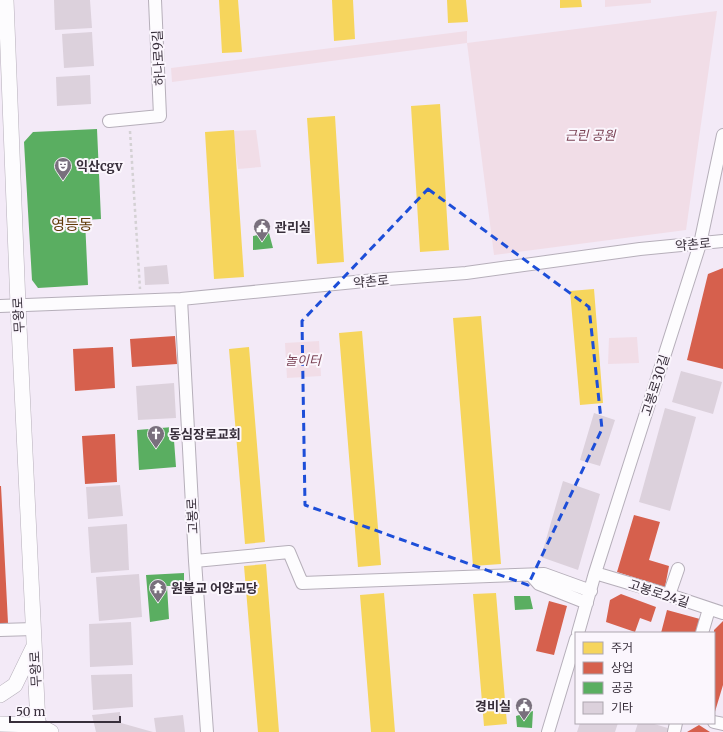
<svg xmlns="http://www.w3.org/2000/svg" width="723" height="732" font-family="Merriweather,'Noto Sans KR',serif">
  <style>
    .green { fill: #f1dde7 }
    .homes { fill: #f6d55c }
    .shops { fill: #d6604d }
    .public { fill: #5aae61 }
    .building { fill: #dcd1dc }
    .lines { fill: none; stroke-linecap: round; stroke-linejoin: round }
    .minor-casing { stroke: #b6afba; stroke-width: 14 }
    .tertiary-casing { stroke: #b6afba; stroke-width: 16 }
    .path { stroke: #d4d1d4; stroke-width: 2.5; stroke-dasharray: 3 3; stroke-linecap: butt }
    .minor { stroke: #fdfcfe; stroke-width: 12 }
    .tertiary { stroke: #fdfcfe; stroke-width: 15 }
    .marked { fill: none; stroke: #1d4ed8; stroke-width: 3; stroke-dasharray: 8 5; stroke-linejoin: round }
    .labels { text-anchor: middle; stroke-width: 4; stroke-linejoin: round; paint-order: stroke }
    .street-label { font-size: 13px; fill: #382f3b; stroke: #fbf6fd }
    .park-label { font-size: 13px; font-style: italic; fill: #7b4355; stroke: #fbf6fd }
    .poi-label { font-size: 13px; font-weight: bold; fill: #382f3b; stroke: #fbf6fd; text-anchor: start }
    .quarter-label { font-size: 15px; fill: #5f3907; stroke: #fbf6fd }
  </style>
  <rect width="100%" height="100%" fill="#f3eaf7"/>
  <path class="green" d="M605 0H651V3L605 7Z
    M717 11 686 230 494 255 467 43 172 82 171 68 467 31V43Z
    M256 130 261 167 238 169 233 131Z
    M637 337 639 363 608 364 609 338Z
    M319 341 321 376 287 378 285 343Z"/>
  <path class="homes" d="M219 0H238L242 52 222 53Z
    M332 0H353L355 39 334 41Z
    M447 0H466L468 22 448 23Z
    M560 0H581L582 7 560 8Z
    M440 104 449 250 420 252 411 106Z
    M335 116 344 262 317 264 307 118Z
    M234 130 244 277 214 279 205 132Z
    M594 289 603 403 580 405 570 291Z
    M481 316 501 564 473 566 453 318Z
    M362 331 381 565 358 567 339 333Z
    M249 347 265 542 245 544 229 349Z
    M266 564 279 732H258L244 566Z
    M384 593 395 732H371L360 595Z
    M496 593 507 724 484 726 473 594Z"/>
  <path class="shops" d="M723 268V369L687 360 708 274Z
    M175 336 177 364 132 367 130 339Z
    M113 347 115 388 75 391 73 349Z
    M115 434 117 482 85 484 82 436Z
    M0 486H1L8 623H0Z
    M634 515 660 522 649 560 669 566 665 587 617 572Z
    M621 594 656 607 651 622 640 618 635 632 606 622 610 600Z
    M549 601 567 606 554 655 536 651Z
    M667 610 700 619 696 633H661Z
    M723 621V685L714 715V630Z
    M699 725 710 732H687Z"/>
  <path class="public" d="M97 129 101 219 85 220 88 285 38 288 32 280 24 142 33 132Z
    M269 233 273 248 253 250V236Z
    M173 427 176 467 139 470 137 430Z
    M184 573V586H167L169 619 150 622 146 575Z
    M514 596H530L533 609 515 610Z
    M533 711 532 728 517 727 516 716Z"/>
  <path class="building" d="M54 0H90L92 28 55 30Z
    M92 32 94 66 64 68 62 34Z
    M90 75 91 104 57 106 56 77Z
    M167 265 169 284 145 285 144 267Z
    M681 371 722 382 713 414 672 402Z
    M174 383 176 418 138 420 136 386Z
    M665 408 696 417 670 511 639 502Z
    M594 413 615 420 600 466 580 460Z
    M563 481 600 494 578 570 541 557Z
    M120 485 123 516 88 519 86 487Z
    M127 524 129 570 91 573 88 527Z
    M139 574 142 617 99 621 96 577Z
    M131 622 133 665 90 667 89 624Z
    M132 674 133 707 93 710 91 675Z
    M120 712 121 723 153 732H96L92 715Z
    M183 715 185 732H156L154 718Z
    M580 723H618L615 732H577Z
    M638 723H651L671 729 670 732H635Z"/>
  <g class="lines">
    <defs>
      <path id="minor" d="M109 121 160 116 155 0
        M181 299 195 561 207 732
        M0 306 181 299 375 280 466 273 640 249 723 241
        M195 561 289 552 302 583 544 574 591 591
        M595 573 669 595 723 613
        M531 575 539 584 587 603
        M669 595 678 569
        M0 630 34 629
        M578 633 595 573 700 244 723 135
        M702 633 709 609
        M714 722 723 724
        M548 732 576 639
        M674 732 676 723"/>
      <path id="tertiary" d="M6 0 18 305 38 725 37 732
        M0 695 15 685 33 648
        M0 724 38 725 51 732"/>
    </defs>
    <use href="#minor" class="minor-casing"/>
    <use href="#tertiary" class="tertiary-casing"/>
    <path class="path" d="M130 131 140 289"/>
    <use href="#minor" class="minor"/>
    <use href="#tertiary" class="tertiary"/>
  </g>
  <path class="marked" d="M428 189 589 307 602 429 528 585 305 505 302 321Z"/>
  <defs>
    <symbol id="theatre-pin" viewBox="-11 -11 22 30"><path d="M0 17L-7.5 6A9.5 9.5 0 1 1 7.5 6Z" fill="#79707d" stroke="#fbf6fd"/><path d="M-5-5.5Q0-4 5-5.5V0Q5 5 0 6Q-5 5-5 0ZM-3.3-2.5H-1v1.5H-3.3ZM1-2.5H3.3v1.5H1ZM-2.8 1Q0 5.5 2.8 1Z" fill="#fff"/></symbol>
    <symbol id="civic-pin" viewBox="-11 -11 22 30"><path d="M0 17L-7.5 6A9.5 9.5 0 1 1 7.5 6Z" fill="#79707d" stroke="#fbf6fd"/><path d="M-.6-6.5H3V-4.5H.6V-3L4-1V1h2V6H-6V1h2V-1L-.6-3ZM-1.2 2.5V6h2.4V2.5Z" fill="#fff"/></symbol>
    <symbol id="church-pin" viewBox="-11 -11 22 30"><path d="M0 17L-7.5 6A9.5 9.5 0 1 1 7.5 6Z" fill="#79707d" stroke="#fbf6fd"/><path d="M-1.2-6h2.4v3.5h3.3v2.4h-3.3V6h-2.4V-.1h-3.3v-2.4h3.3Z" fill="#fff"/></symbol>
    <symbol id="temple-pin" viewBox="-11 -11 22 30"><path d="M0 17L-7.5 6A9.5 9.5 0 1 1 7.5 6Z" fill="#79707d" stroke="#fbf6fd"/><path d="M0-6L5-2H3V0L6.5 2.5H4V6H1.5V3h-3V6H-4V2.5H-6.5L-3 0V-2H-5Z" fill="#fff"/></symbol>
  </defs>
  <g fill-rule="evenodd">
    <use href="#theatre-pin" x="53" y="156" width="20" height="27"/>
    <use href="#civic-pin" x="252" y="217" width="20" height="27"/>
    <use href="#church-pin" x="146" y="424" width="20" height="27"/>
    <use href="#temple-pin" x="148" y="578" width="20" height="27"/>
    <use href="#civic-pin" x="514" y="696" width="20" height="27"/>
  </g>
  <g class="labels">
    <g class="street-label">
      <text transform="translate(158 58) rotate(-93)" y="5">하나로9길</text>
      <text transform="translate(693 244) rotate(-5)" y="5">약촌로</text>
      <text transform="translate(371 281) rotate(-5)" y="5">약촌로</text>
      <text transform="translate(18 315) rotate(-93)" y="5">무왕로</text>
      <text transform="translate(655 385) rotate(-72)" y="5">고봉로30길</text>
      <text transform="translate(192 516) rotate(-93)" y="5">고봉로</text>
      <text transform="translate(659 593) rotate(18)" y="5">고봉로24길</text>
      <text transform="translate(35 669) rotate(-93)" y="5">무왕로</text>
    </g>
    <g class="park-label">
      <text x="590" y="140">근린 공원</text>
      <text x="303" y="365">놀이터</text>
    </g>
    <g class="poi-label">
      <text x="76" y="171">익산cgv</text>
      <text x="275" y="232">관리실</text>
      <text x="169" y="439">동심장로교회</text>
      <text x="171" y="593">원불교 어양교당</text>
      <text x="511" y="711" text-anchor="end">경비실</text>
    </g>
    <g class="quarter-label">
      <text x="72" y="230">영등동</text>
    </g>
  </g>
  <rect x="575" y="632" width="140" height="92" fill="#fbf6fd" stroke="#ada6af"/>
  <rect x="583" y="642" width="20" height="12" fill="#f6d55c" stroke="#ada6af"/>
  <text x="611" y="652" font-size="12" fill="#382f3b">주거</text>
  <rect x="583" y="662" width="20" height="12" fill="#d6604d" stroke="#ada6af"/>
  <text x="611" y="672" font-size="12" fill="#382f3b">상업</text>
  <rect x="583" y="682" width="20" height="12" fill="#5aae61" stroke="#ada6af"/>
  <text x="611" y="692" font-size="12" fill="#382f3b">공공</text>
  <rect x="583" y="702" width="20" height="12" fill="#dcd1dc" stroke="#ada6af"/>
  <text x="611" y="712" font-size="12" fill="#382f3b">기타</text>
  <path d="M10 716v6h110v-6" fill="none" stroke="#382f3b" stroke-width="2"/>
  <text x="16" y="716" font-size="12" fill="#382f3b" stroke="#fbf6fd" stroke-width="3" paint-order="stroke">50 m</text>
</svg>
